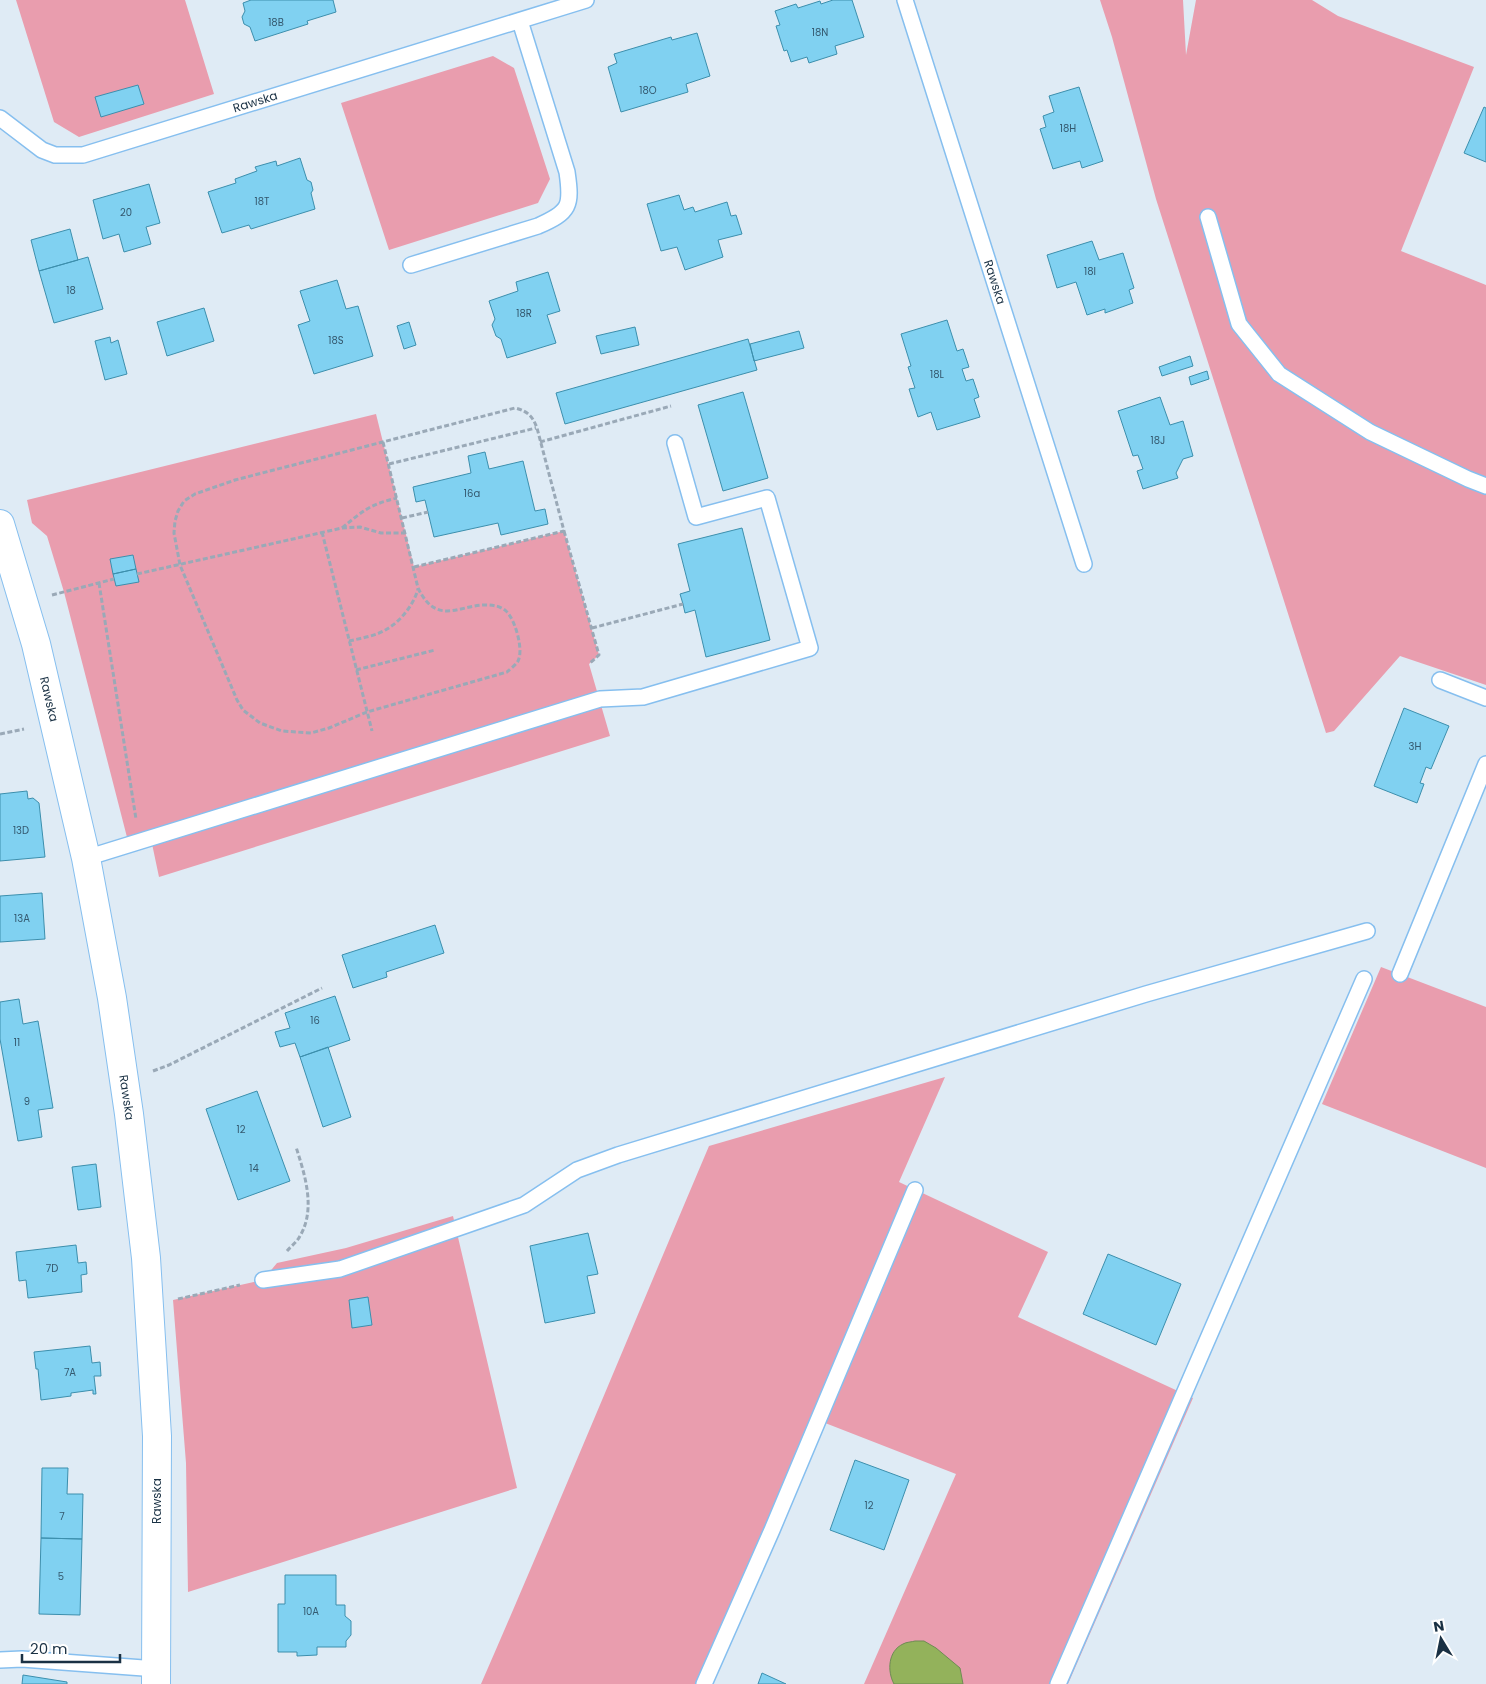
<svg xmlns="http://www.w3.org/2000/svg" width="1486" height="1684" font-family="Poppins,sans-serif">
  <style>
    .green { fill: #e99dae }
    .water { fill: #93b25b; stroke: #6f8b54 }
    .building { fill: #80d1f1; stroke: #3c8fad }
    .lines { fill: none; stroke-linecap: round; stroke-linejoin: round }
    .service-casing { stroke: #86bfef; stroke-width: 18 }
    .tertiary-casing { stroke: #86bfef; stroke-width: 30 }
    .path { stroke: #9aa9b7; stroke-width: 3; stroke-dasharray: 5 2.5; stroke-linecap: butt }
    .service { stroke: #fff; stroke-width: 15 }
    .tertiary { stroke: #fff; stroke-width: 28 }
    .labels { text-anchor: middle; stroke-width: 4.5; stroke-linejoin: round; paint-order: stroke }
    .number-label { font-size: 10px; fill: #34596f }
    .street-label { font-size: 12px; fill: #1a3144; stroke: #fff }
  </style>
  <rect width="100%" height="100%" fill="#dfebf5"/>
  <path class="green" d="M16 0H185L214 94 79 137 54 122Z
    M1100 0H1183L1186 55 1196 0H1312L1338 16 1474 67 1401 251 1486 285V685L1400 656 1334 731 1326 733 1156 199 1112 37Z
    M493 56 514 68 550 179 538 203 389 250 341 103Z
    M376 414 414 567 564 531 599 655 589 664 610 736 159 877 151 839 129 845 64 592 47 536 32 523 27 500Z
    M1381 967 1486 1007V1168L1322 1104Z
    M945 1077 899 1182 1048 1252 1018 1317 1193 1398 1068 1684H864L956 1474 820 1421 706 1684H481C559 1505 633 1325 709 1146Z
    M453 1216 517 1488 188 1592 186 1463 173 1300 263 1280 277 1263 346 1248Z"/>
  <path class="water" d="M915 1641H924L936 1648 960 1668 963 1684H894C887 1671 888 1651 903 1644 906 1642 912 1642 915 1641Z"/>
  <path class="building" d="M251 0H333L336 12 307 21 308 24 255 41 250 27 244 24 242 17 245 11 243 3Z
    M833 0H852L864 37 835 46 837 54 809 63 807 57 791 62 787 50 784 51 776 26 780 25 775 11 796 4 798 8 820 1 821 4Z
    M697 33 710 76 686 84 688 92 621 112 608 67 617 63 614 54 671 37 672 40Z
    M138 85 144 104 101 117 95 97Z
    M1079 87 1103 161 1082 168 1080 161 1053 169 1040 129 1046 127 1043 116 1054 112 1049 96Z
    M1484 107 1486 108V162L1464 153Z
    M300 158 307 180 311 182 313 190 311 193 315 209 251 229 249 225 222 233 208 192 236 183 235 179 257 171 255 167 276 161 277 166Z
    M149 184 160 223 146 227 151 244 124 252 119 234 103 239 93 200Z
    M679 195 684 210 693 207 695 212 727 202 731 216 736 215 742 234 718 240 723 257 685 270 677 247 661 251 647 204Z
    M70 229 78 260 39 271 31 240Z
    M1092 241 1099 260 1123 253 1134 288 1129 290 1133 303 1105 313V309L1087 315 1076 282 1057 288 1047 255Z
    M88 257 103 309 54 323 39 271Z
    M548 272 560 311 547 315 556 343 507 358 501 339 496 336 492 325 495 319 489 301 518 291 516 282Z
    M337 280 346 309 358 306 373 356 314 374 298 325 310 321 300 291Z
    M204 308 214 341 167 356 157 322Z
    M947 320 957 351 963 349 969 367 962 369 966 381 973 379 979 397 974 399 980 417 937 430 931 412 918 417 909 389 915 388 908 367 911 366 901 334Z
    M409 322 416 345 404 349 397 326Z
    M635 327 639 345 601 354 596 336Z
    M799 331 804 348 754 361 750 344Z
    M110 337 111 343 118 340 127 374 105 380 95 341Z
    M748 339 757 370 565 424 556 393Z
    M1190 356 1193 366 1162 376 1159 367Z
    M1207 371 1209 379 1191 385 1189 377Z
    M743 392 768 478 723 491 698 405Z
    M1160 397 1170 425 1183 421 1193 456 1183 459 1176 473 1178 478 1143 489 1137 471 1143 469 1138 455 1133 456 1118 411Z
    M485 452 489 469 523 461 535 511 545 509 548 524 501 535 498 523 434 537 425 500 416 502 413 487 471 473 468 456Z
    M742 528 770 640 706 657 695 610 685 613 683 604 680 594 690 591 678 544Z
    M133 555 136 569 113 574 110 559Z
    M136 569 139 582 116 586 113 574Z
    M1404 708 1449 726 1431 769 1426 767 1420 783 1424 784 1417 803 1374 786Z
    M27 791 28 799 33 798 39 803 45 857 0 861V794Z
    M42 893 45 939 0 942V896Z
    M435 925 444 953 386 972 387 977 353 988 342 955Z
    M335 996 350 1040 300 1057 295 1043 280 1047 275 1032 290 1028 285 1013Z
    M19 999 23 1024 38 1021 53 1108 38 1110 42 1137 18 1141 0 1039V1002Z
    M328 1047 351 1117 323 1127 300 1057Z
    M257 1091 290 1181 238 1200 206 1109Z
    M96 1164 101 1207 78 1210 72 1167Z
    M588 1233 598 1274 587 1276 595 1313 545 1323 530 1246Z
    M76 1245 78 1263 86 1262 87 1274 81 1275 82 1292 28 1298 26 1280 19 1281 16 1252Z
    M1108 1254 1181 1284 1156 1345 1083 1314Z
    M368 1297 372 1325 352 1328 349 1300Z
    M90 1346 92 1363 100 1362 101 1376H94L96 1394H93V1390L71 1393V1396L41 1400 38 1369H36L34 1352Z
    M855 1460 909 1480 884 1550 830 1530Z
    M42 1468H68L67 1494H83L82 1539 41 1538Z
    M41 1538 82 1539 80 1615 39 1614Z
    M285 1575H336V1605H345V1616L351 1621V1635L346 1641V1647H317V1655L297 1656V1652H278V1604H285Z
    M762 1673 786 1684H758Z
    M23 1675 67 1682V1684H22Z"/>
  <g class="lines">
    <defs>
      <g id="service">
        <path id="s1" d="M905 0 1084 564"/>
        <path id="s2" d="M0 118 42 150 55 155H83L586 0"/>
        <path d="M1208 217 1239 324 1279 374 1370 432 1468 479 1486 486"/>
        <path d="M411 265 538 226C570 212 572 206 567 172L520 21"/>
        <path d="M1440 680 1486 698"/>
        <path d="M86 858 600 699 643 697 810 648 767 498 696 517 675 443"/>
        <path d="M1400 974 1486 764"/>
        <path d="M263 1280 340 1269 524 1205 577 1170 618 1155 1146 994 1367 931"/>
        <path d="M0 1660 22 1659 157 1669"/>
        <path d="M704 1684 772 1530 915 1190"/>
        <path d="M1058 1684 1364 979"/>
      </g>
      <g id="tertiary">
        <path id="s3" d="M0 524 36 644 86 858 112 998 129 1114 146 1258 157 1436 156 1684"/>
      </g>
    </defs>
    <use href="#service" class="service-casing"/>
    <use href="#tertiary" class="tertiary-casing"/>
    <path class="path" d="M383 442 418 588C439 631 464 599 496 606 498 606 504 609 506 611 515 619 524 650 518 661 516 665 510 669 507 672L367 712 329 728 311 733 282 731 260 723 243 710 237 700 180 565 174 533 175 521 178 511 184 501 195 494 235 480 515 408C528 411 533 417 537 428L564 531 414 567
      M540 442 671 406
      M389 464 536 428
      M402 518 428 512
      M342 528C364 510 369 505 397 498
      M564 531 599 655 589 664
      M322 532 372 731
      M137 574 342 528 360 527 381 533H405
      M99 583 136 819
      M52 595 114 579
      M592 628 683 604
      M349 641C362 638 376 636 387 629 401 621 414 604 418 589
      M356 670 435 650
      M0 734 24 729
      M153 1071 169 1065 322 988
      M287 1251C291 1246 297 1242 300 1236 316 1209 305 1175 296 1147
      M178 1299 240 1285"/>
    <use href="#service" class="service"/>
    <use href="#tertiary" class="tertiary"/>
  </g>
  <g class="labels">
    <g class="number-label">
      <text x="276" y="26">18B</text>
      <text x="820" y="36">18N</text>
      <text x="648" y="94">18O</text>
      <text x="1068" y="132">18H</text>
      <text x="262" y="205">18T</text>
      <text x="126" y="216">20</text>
      <text x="1090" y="275">18I</text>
      <text x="71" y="294">18</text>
      <text x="524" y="317">18R</text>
      <text x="336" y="344">18S</text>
      <text x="937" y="378">18L</text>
      <text x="1158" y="444">18J</text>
      <text x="472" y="497">16a</text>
      <text x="1415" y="750">3H</text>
      <text x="21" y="834">13D</text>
      <text x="22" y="922">13A</text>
      <text x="315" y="1024">16</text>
      <text x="17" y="1046">11</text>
      <text x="27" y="1105">9</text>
      <text x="241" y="1133">12</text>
      <text x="254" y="1172">14</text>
      <text x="52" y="1272">7D</text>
      <text x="70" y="1376">7A</text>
      <text x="869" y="1509">12</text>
      <text x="62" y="1520">7</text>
      <text x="61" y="1580">5</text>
      <text x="311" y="1615">10A</text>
    </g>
    <g class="street-label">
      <text dy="4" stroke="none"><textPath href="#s2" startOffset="275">Rawska</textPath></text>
      <text dy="4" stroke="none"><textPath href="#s1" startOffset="296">Rawska</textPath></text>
      <text dy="4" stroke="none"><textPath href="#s3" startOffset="182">Rawska</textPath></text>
      <text dy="4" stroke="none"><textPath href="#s3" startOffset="588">Rawska</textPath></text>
      <text transform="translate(157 1501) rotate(-90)" y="4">Rawska</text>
    </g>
  </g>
  <g transform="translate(1441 1639) rotate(350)" stroke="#ffffff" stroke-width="4" paint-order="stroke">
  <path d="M0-4L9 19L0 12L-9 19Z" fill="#1a3144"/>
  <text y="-8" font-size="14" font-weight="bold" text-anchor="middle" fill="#1a3144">N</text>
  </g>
  <path d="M22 1654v8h98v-8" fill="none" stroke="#1a3144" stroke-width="2.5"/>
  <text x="30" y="1654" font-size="15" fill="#1a3144" stroke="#ffffff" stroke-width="4" paint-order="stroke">20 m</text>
</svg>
